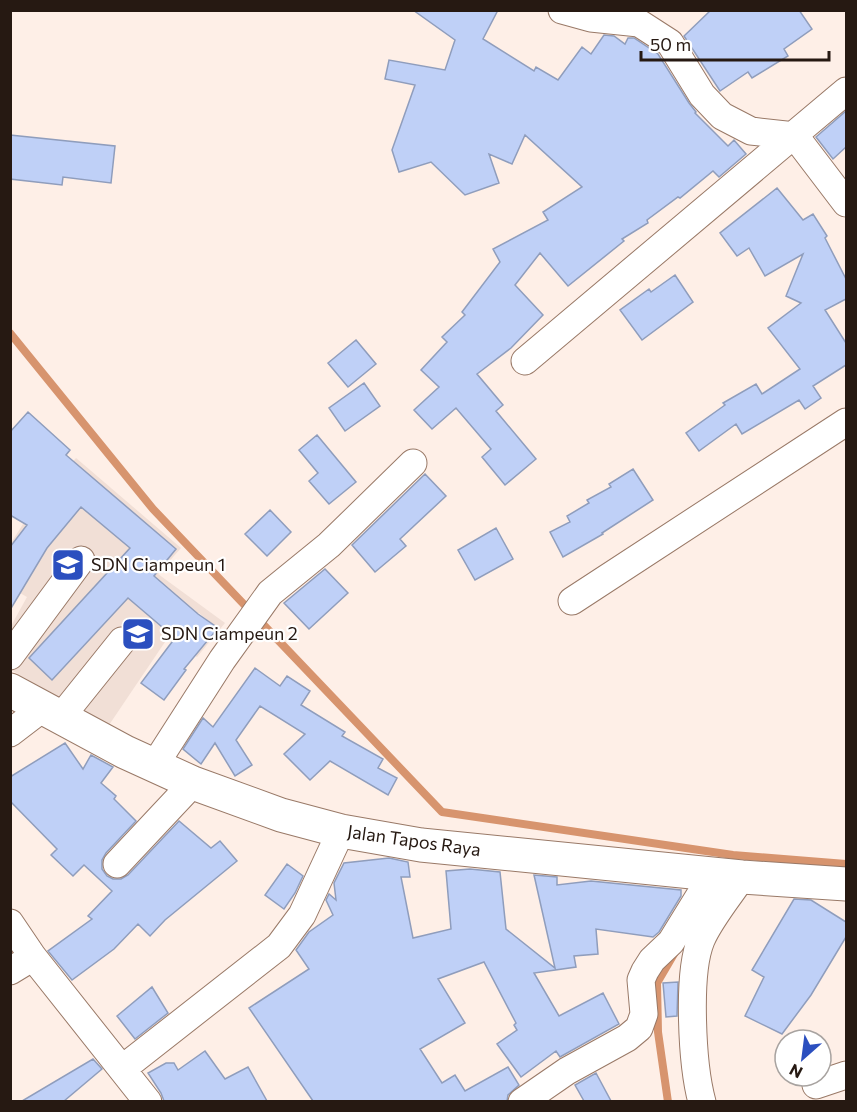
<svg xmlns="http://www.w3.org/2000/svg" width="857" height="1112" font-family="Commissioner,sans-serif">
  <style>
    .built { fill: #f1dfd6; fill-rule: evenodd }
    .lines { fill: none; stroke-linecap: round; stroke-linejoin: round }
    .stream { stroke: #d7946e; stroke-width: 8 }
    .building { fill: #bfd0f7; stroke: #8f9dbc; stroke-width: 1.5 }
    .minor-casing { stroke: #997967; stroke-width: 29 }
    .major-casing { stroke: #997967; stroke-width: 35 }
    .minor { stroke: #fff; stroke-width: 27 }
    .major { stroke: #fff; stroke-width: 33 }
    .labels { text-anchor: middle; stroke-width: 4.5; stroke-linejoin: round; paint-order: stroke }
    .poi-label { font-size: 18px; fill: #261912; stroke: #fff; text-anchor: start }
    .street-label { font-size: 18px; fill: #261912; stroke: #fff }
  </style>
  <rect width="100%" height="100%" fill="#feefe7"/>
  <path class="built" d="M76 458 181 548 158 574 225 623 197 657 167 639 109 725 11 670V626L27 597 11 588V578L25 586 40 559 13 543 11 547V543L30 513ZM78 466 175 549 159 571 81 507ZM99 583 122 604 52 679 29 658ZM199 613 217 628 198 651 180 636Z"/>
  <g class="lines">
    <path class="stream" d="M10 333 153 509 442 812 733 855 846 864
      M668 1102 658 1032 657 983 674 954"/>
  </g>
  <path class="building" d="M413 10H498L483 39 534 71 536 67 558 80 582 47 591 54 604 35 614 36 625 44 628 38H634L658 54 689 103 696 112 695 113 728 146 734 140 746 154 719 177 713 171 680 198 678 197 647 220 648 223 622 239 624 241 568 286 540 253 515 285 543 315 511 348 477 374 503 405 496 411 536 459 505 485 482 457 491 449 456 408 432 429 414 410 439 387 421 370 447 342 442 337 465 315 462 312 500 262 493 249 548 220 543 212 582 187 525 135 512 164 489 154 499 183 465 195 431 162 399 172 392 150 415 85 385 79 389 60 445 70 455 40Z
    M711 10H799L812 29 784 49 788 56 752 78 748 72 720 91 684 36Z
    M846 111V147L833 159 816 137Z
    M10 135 115 146 111 183 63 177 62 185 10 179Z
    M777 188 803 220 813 214 827 236 825 238 846 279V299L825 310 846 343V365L813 386 821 398 805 409 799 400 742 434 736 424 699 451 686 433 725 405 723 403 756 384 762 394 800 369 768 328 801 303 786 296 803 254 765 276 749 248 737 256 720 233Z
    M675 275 693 302 642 340 620 310 649 289 651 292Z
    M356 340 376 364 348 387 328 363Z
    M364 383 380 406 345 431 329 408Z
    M28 412 70 450 66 455 176 549 154 576 198 614 218 628 184 669 186 670 164 700 141 683 175 638 128 598 52 680 29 658 130 548 81 507 47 548 10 610V547L27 525 10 515V432Z
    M317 435 356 482 329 504 309 481 318 473 299 450Z
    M633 469 653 500 602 533 603 534 563 557 550 532 570 522 567 516 589 503 587 500 611 487 609 484Z
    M425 474 446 496 400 539 406 546 375 572 352 545Z
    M270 510 291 532 267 556 245 534Z
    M496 528 513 559 475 580 458 550Z
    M325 569 348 593 309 629 284 603Z
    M255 668 280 686 287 676 310 691 301 705 345 732 342 736 383 759 378 768 397 778 388 795 330 761 310 780 284 754 305 734 260 706 236 740 252 765 235 776 215 743 201 764 183 749 203 718 213 727Z
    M65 743 83 769 91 755 113 767 101 783 116 796 114 799 136 821 106 853 102 860V869L107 876 113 879H121L128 875 179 821 211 848 220 841 237 861 165 920 150 936 138 924 114 949 72 980 48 951 92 919 88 916 112 891 84 865 73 876 51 855 57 849 10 801V777Z
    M389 858 408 862 410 877H401L413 938 451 929 446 871 470 869 500 872 506 929 555 968 534 875 557 877V885L591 881 681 890V896L659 932 653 937 596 929 598 954 574 956 576 967 534 973 559 1016 603 993 619 1024 560 1057 556 1051 521 1077 497 1044 517 1030 514 1025 516 1023 484 962 438 979 465 1023 420 1049 442 1083 455 1075 465 1091 508 1067 519 1085 508 1095 507 1101H313L249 1008 309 969 296 950 309 932 333 915 326 900 329 894 336 900 334 883 344 863Z
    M287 864 303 876 295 893 284 909 265 895Z
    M794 899 811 900 846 922V937L811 995 782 1034 745 1016 764 977 752 970Z
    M678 982 677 1016 666 1017 663 983Z
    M152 987 168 1013 135 1039 117 1016Z
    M205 1051 225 1079 248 1067 267 1101H164L161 1093 148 1073 166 1063H174L178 1070Z
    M93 1059 102 1069 64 1101H22Z
    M596 1073 611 1101H584L575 1085Z"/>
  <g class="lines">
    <defs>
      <path id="minor" d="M562 10 591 18 639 23 670 43 702 95 722 116 751 131 795 136 846 203
        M525 361 846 91
        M572 601 846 422
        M10 656 81 560
        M61 717 122 641
        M10 733 44 707
        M154 766 222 660 270 593 329 545 413 463
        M117 864 193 783
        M10 923 33 957 148 1102
        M10 971 33 957
        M122 1069 279 946 302 915 341 831
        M816 1085 846 1075
        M522 1102 567 1071 627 1038 639 1028 644 1014 641 980 645 971 652 960 671 942 713 874
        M702 1102C692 1065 687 974 701 940 710 919 729 896 742 877"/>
      <path id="major" d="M10 690 125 752 193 783 281 815 341 831 421 845 742 877 846 884"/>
    </defs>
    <use href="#minor" class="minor-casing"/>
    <use href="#major" class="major-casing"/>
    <use href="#minor" class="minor"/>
    <use href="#major" class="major"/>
  </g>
  <defs>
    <symbol id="school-square" viewBox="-11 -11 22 22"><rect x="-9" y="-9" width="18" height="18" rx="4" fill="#2b4fbf" stroke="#fff"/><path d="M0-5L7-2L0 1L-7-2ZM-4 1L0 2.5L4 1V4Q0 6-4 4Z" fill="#fff"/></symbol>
  </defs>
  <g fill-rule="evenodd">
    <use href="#school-square" x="49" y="546" width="38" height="38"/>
    <use href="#school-square" x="119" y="615" width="38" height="38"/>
  </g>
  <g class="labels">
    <g class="poi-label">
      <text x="91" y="571">SDN Ciampeun 1</text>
      <text x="161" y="640">SDN Ciampeun 2</text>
    </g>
    <g class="street-label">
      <text transform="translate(414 841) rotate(8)" y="6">Jalan Tapos Raya</text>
    </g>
  </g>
  <rect width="857" height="1112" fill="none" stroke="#261912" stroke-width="24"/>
  <g transform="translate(803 1058) rotate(208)"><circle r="28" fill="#ffffff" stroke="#a8a3a0" stroke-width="1.5"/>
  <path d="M0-4.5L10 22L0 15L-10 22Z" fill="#2b4fbf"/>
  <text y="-9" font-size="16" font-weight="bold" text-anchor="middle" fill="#261912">N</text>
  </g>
  <path d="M641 51v9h188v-9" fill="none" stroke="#261912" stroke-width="3"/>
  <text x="650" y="51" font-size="18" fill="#261912" stroke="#ffffff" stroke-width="4.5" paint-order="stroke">50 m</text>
</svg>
